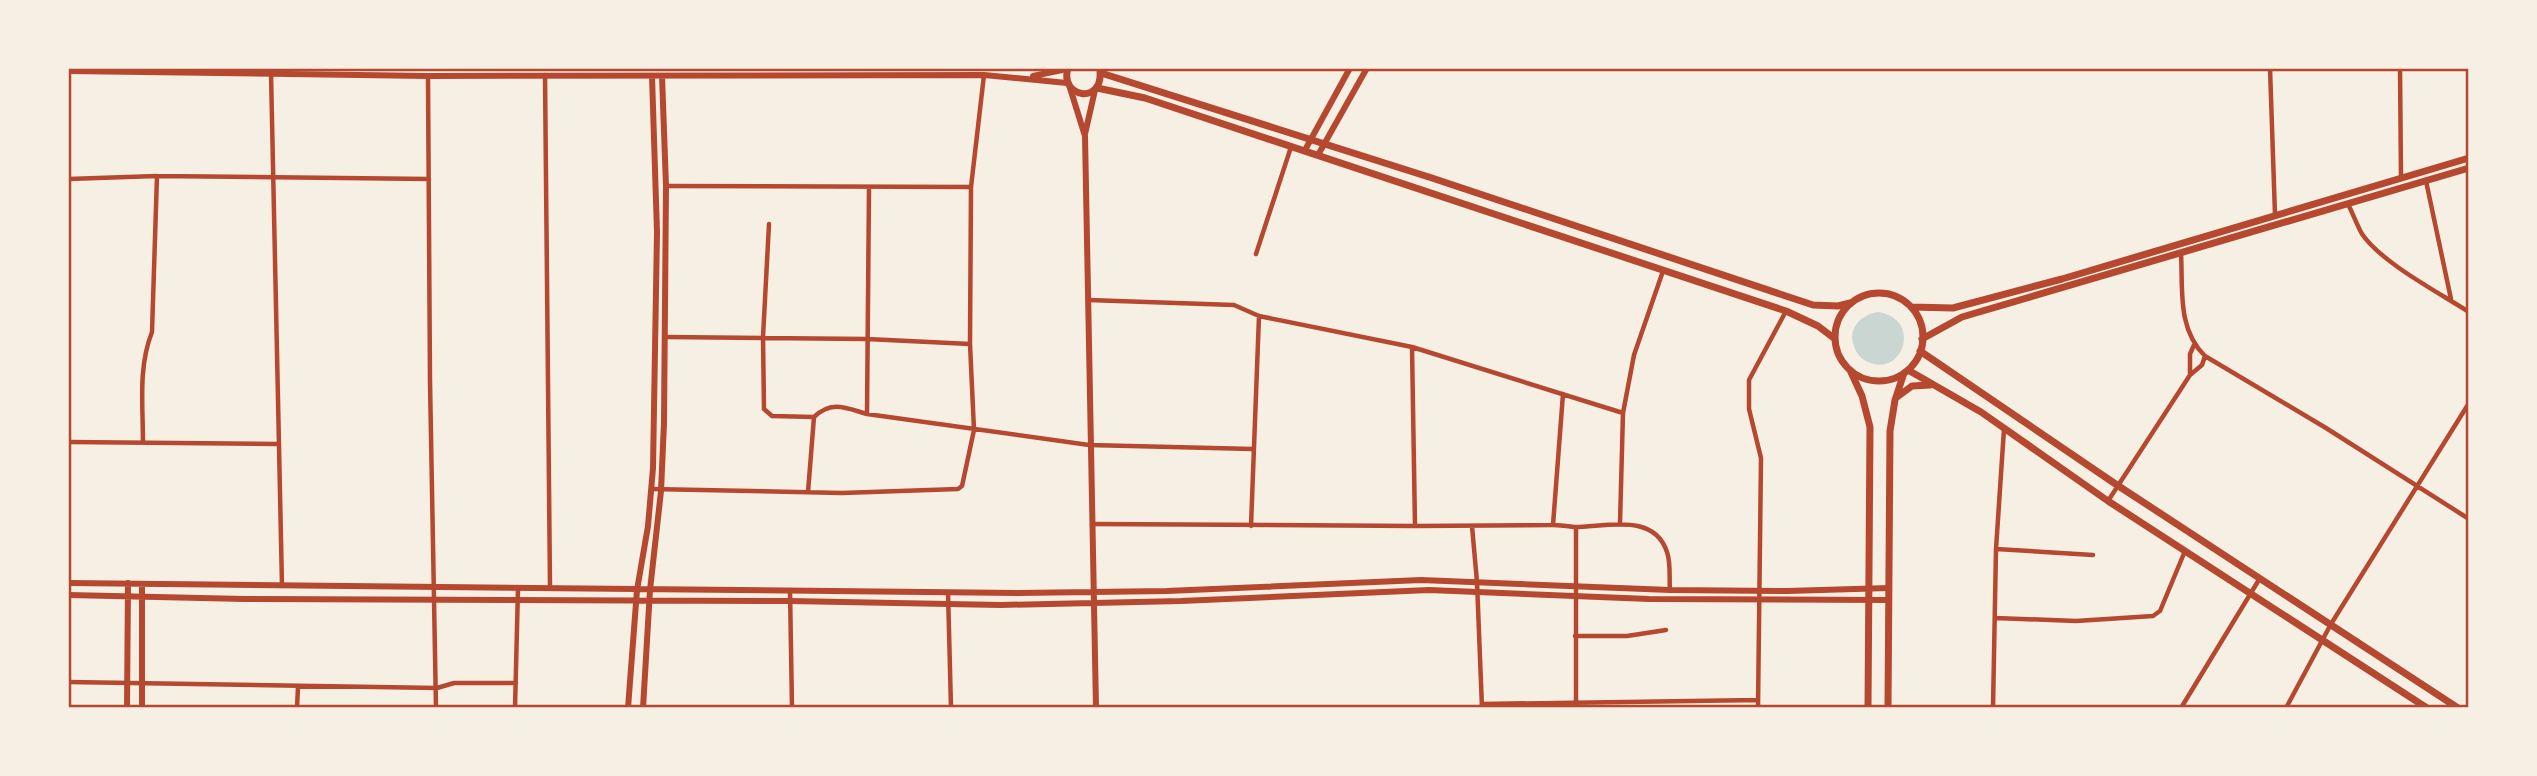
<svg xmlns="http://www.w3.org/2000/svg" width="2537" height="776" font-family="'Source Sans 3',sans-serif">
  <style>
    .water { fill: #c9d6d2 }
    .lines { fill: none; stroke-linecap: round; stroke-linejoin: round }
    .minor { stroke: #b5482f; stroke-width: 4.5 }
    .tertiary { stroke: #b5482f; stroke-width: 6 }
    .secondary { stroke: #b5482f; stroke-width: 7 }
    .neatline { fill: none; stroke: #b5482f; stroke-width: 2.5 }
  </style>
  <rect width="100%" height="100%" fill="#f6efe4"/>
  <path class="water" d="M1878 312C1923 319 1903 378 1868 362 1861 359 1856 353 1854 346 1847 328 1862 314 1878 312Z"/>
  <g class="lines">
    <path class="minor" d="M2270 68 2275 215
      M2400 68 2401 178
      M271 73 282 586
      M545 75 550 588
      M428 76 430 381 436 708
      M68 179 157 176 429 179
      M2426 181 2451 299
      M666 186 971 187
      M2348 204C2353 214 2357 225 2362 234 2382 263 2438 292 2469 312
      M769 224 763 337 764 409 772 416 814 417
      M2181 253C2183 289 2177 329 2205 356L2326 428 2469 519
      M1256 254 1291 147
      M1088 300 1234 305 1259 316 1412 347 1623 413
      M666 337 867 339 970 344
      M1412 347 1415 526
      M2190 375V354L2194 345
      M867 414 869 188
      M68 442 277 444
      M143 443C143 406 138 367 152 332L157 176
      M651 489 842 493 958 489 962 486 974 430 970 344 971 187 984 75
      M808 492 814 417C832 400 846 408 867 414L1089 445 1253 449
      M2108 501 2190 375 2202 365 2205 356
      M1620 523 1623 413 1634 355 1663 271
      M1092 524 1415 526 1553 525C1560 525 1567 526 1575 527 1605 527 1654 512 1667 552 1671 563 1669 578 1670 590
      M1553 525 1563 394
      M1251 526 1259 316
      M1472 526 1477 582 1482 708
      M1996 549 2093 555
      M790 590 792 708
      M948 592 951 708
      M1995 618 2076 621 2153 616 2160 611 2185 551
      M1575 636H1627L1666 630
      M68 682 437 688 454 683H516
      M1576 701V527
      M1482 704 1758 700
      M297 708 298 687
      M515 708 518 588
      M1758 708 1761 458 1749 409V380L1786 311
      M1993 708 1996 549 2004 429
      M2181 708 2260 578
      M2286 708 2331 624 2469 403"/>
    <path class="tertiary" d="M68 71 428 76 984 75 1067 83
      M1033 76 1067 69
      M1070 88 1085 136 1096 708
      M1085 134 1095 90
      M1305 150 1350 68
      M1318 155 1367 68
      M68 583 1018 593 1167 591 1421 580 1670 590 1787 591 1889 588
      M142 584V708
      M68 595 245 599 790 601 1001 605 1181 601 1429 590 1649 599 1889 600
      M127 708 128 583
      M628 708 637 590 648 526 653 468 657 232 652 76
      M643 708 650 590 661 491 664 423 666 186 662 76"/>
    <path class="secondary" d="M1068 68C1059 98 1103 105 1100 71
      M1101 73 1432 178 1813 305 1838 306 1850 303
      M1097 88 1145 98 1786 311 1818 326 1835 339
      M1835 337a44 44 0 1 1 88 0a44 44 0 1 1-88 0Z
      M1911 307 1953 308 2062 279 2469 158
      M1922 339 1962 317 2469 168
      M1920 351 2117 485 2458 708
      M1850 370 1862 396 1870 427 1868 708
      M1908 370 1981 412 2108 501 2427 708
      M1897 397 1912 386 1930 385
      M1888 708 1890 431 1895 400 1904 373"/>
  </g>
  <rect width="2537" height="776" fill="none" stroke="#f6efe4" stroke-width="140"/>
  <rect x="70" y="70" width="2397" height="636" class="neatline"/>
</svg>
